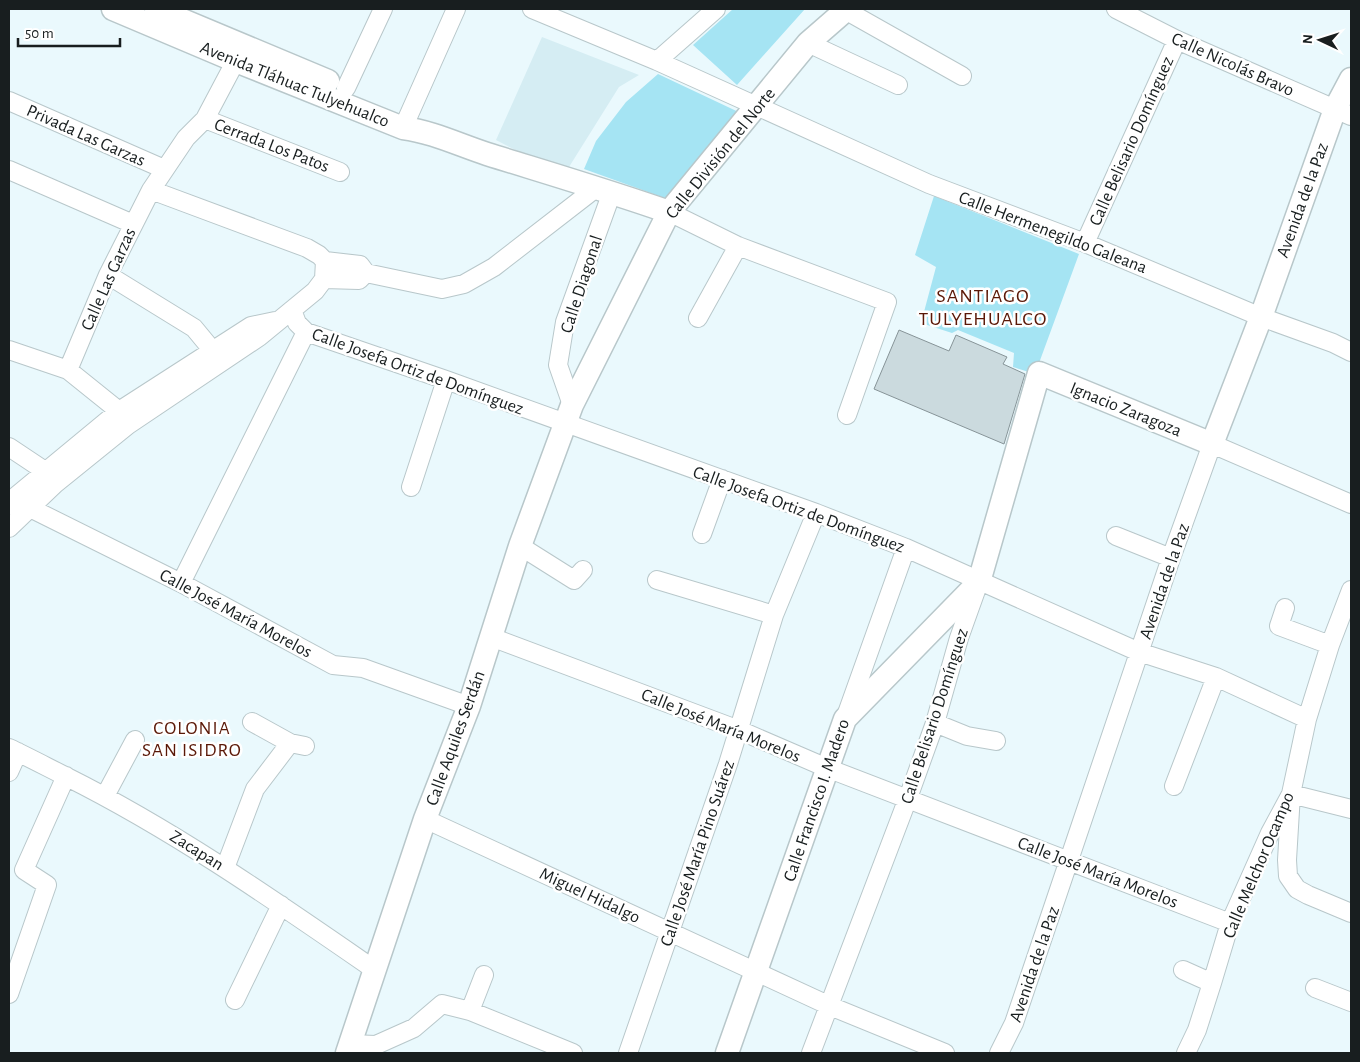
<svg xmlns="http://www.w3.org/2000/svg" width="1360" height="1062" font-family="'Alegreya Sans',sans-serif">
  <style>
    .built { fill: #d5edf3 }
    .park { fill: #a5e4f3 }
    .building { fill: #cbdade; stroke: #879498 }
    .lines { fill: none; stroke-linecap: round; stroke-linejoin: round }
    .minor-casing { stroke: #b8c7ca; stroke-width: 20 }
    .major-casing { stroke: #b8c7ca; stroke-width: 25 }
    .minor { stroke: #fff; stroke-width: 18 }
    .major { stroke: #fff; stroke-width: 22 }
    .labels { text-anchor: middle; stroke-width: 5; stroke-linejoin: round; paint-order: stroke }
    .street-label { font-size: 18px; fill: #181e1f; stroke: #fff }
    .neighbourhood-label { font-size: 19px; letter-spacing: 1px; fill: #5a1807; stroke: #fff }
    .quarter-label { font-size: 20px; letter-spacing: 1px; fill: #5a1807; stroke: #fff }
  </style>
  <rect width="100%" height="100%" fill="#eaf9fd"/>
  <path class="built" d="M542 37 639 75 619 87 564 175 496 140Z"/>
  <path class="park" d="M733 9H805L737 85 693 45Z
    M658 74 747 116 673 201 584 169 596 141 626 102Z
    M934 196 1079 254 1035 374 1013 367 1014 353 958 330 952 333 921 323 936 267 915 255Z"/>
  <path class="building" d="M899 330 949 351 956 335 1007 357 1003 364 1025 374 1004 444 874 389Z"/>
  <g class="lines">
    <defs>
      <path id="minor" d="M532 9 657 61 929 184 1085 243 1261 317 1333 343 1351 352
        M1116 9 1177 40 1351 116
        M845 10 962 76
        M808 43 898 85
        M657 61 716 9
        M346 88 383 9
        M9 101 164 169
        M205 119 340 172
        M403 128 456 9
        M9 170 133 224
        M151 190 307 248 319 255 325 261
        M669 212 738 246 887 302 847 415
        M1085 243 1177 40
        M325 261 360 265 366 273 442 289 464 284 494 267 596 188
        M108 275 194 328 213 351
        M324 279 359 280 366 273
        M292 310 297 323 306 332 446 380 816 513 906 548 1139 652 1216 677 1307 719
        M698 318 738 246
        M9 350 68 370 119 411 125 420
        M68 370 108 275 151 190 186 138 205 119 241 51
        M572 405 558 365 565 322 612 192
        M9 447 45 471
        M411 487 446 380
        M9 502 119 411 251 326 275 321
        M9 505 30 508 181 583 333 665 363 668 469 706
        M9 528 55 484 128 425 259 337 315 291 324 279 325 261
        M702 534 722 479
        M1116 536 1171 558
        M520 546 574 580 583 570
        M657 580 774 615
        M181 583 306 332
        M1285 608 1279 626 1330 645
        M491 637 739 730 827 768 1230 923
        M846 716 906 548
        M252 722 290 743 305 746
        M935 723 967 736 996 741
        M9 748C28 757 47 767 67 777 175 831 275 901 375 970
        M9 772 18 752
        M1174 786 1216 677
        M105 796 135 740
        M1351 809 1291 794 1287 860 1288 876 1297 889 1308 895 1351 913
        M425 819 830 1006 945 1053
        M225 868 255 789 290 743
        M1183 970 1212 983
        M1315 988 1351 1002
        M9 994 47 885 24 870 66 776
        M235 1000 281 905
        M470 1011 484 975
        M350 1044 376 1045 414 1028 442 1004 470 1011 573 1053
        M628 1053 728 764 774 615 816 513
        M811 1053 908 798 935 723 959 638 978 585
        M999 1053 1014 1023 1171 558 1212 444 1351 504
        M1186 1053 1197 1030 1212 983 1230 923 1270 833 1291 794 1307 719 1330 645 1351 590"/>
      <path id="major" d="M113 9 236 61 403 128C433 132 459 145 487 154 548 173 609 191 669 212
        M156 9 328 81
        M347 1053 425 819 469 706 520 546 572 405 669 212 808 43 847 9
        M727 1053 845 719 979 582 1039 373 1212 444 1261 317 1335 109 1351 79"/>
    </defs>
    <use href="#minor" class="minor-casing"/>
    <use href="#major" class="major-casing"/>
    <use href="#minor" class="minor"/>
    <use href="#major" class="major"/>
  </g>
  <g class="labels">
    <g class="street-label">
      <text transform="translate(1233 64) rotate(24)" y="6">Calle Nicolás Bravo</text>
      <text transform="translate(295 84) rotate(22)" y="6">Avenida Tláhuac Tulyehualco</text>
      <text transform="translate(86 135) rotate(24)" y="6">Privada Las Garzas</text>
      <text transform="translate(1131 141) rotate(-66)" y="6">Calle Belisario Domínguez</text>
      <text transform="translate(272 145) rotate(21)" y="6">Cerrada Los Patos</text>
      <text transform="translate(720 153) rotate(-51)" y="6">Calle División del Norte</text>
      <text transform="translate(1302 200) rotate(-70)" y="6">Avenida de la Paz</text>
      <text transform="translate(1053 232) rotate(21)" y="6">Calle Hermenegildo Galeana</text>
      <text transform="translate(108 279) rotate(-66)" y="6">Calle Las Garzas</text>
      <text transform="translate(581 284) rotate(-72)" y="6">Calle Diagonal</text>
      <text transform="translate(418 371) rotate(20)" y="6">Calle Josefa Ortiz de Domínguez</text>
      <text transform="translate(1126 409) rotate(22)" y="6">Ignacio Zaragoza</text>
      <text transform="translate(799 509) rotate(20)" y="6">Calle Josefa Ortiz de Domínguez</text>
      <text transform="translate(1164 581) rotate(-71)" y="6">Avenida de la Paz</text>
      <text transform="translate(236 613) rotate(28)" y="6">Calle José María Morelos</text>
      <text transform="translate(934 716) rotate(-72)" y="6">Calle Belisario Domínguez</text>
      <text transform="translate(721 725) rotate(22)" y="6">Calle José María Morelos</text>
      <text transform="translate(455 738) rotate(-70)" y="6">Calle Aquiles Serdán</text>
      <text transform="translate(816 800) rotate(-71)" y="6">Calle Francisco I. Madero</text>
      <text transform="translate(197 850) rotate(32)" y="6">Zacapan</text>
      <text transform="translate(697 853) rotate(-71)" y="6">Calle José María Pino Suárez</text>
      <text transform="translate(1258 865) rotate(-67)" y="6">Calle Melchor Ocampo</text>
      <text transform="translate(1098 872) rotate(21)" y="6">Calle José María Morelos</text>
      <text transform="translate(590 895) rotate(25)" y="6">Miguel Hidalgo</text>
      <text transform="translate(1034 964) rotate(-71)" y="6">Avenida de la Paz</text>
    </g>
    <g class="neighbourhood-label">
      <text x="192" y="734">COLONIA<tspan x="192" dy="22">SAN ISIDRO</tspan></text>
    </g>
    <g class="quarter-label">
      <text x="983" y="302">SANTIAGO<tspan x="983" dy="23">TULYEHUALCO</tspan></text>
    </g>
  </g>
  <rect width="1360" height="1062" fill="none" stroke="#181e1f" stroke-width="20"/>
  <g transform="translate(1320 40) rotate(274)" stroke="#ffffff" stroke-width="4" paint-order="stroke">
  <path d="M0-4L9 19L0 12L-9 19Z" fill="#181e1f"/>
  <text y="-8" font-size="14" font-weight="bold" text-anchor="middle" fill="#181e1f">N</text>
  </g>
  <path d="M18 38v8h102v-8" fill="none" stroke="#181e1f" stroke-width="2.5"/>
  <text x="25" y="38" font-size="15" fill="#181e1f" stroke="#ffffff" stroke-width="4" paint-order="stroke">50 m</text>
</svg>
